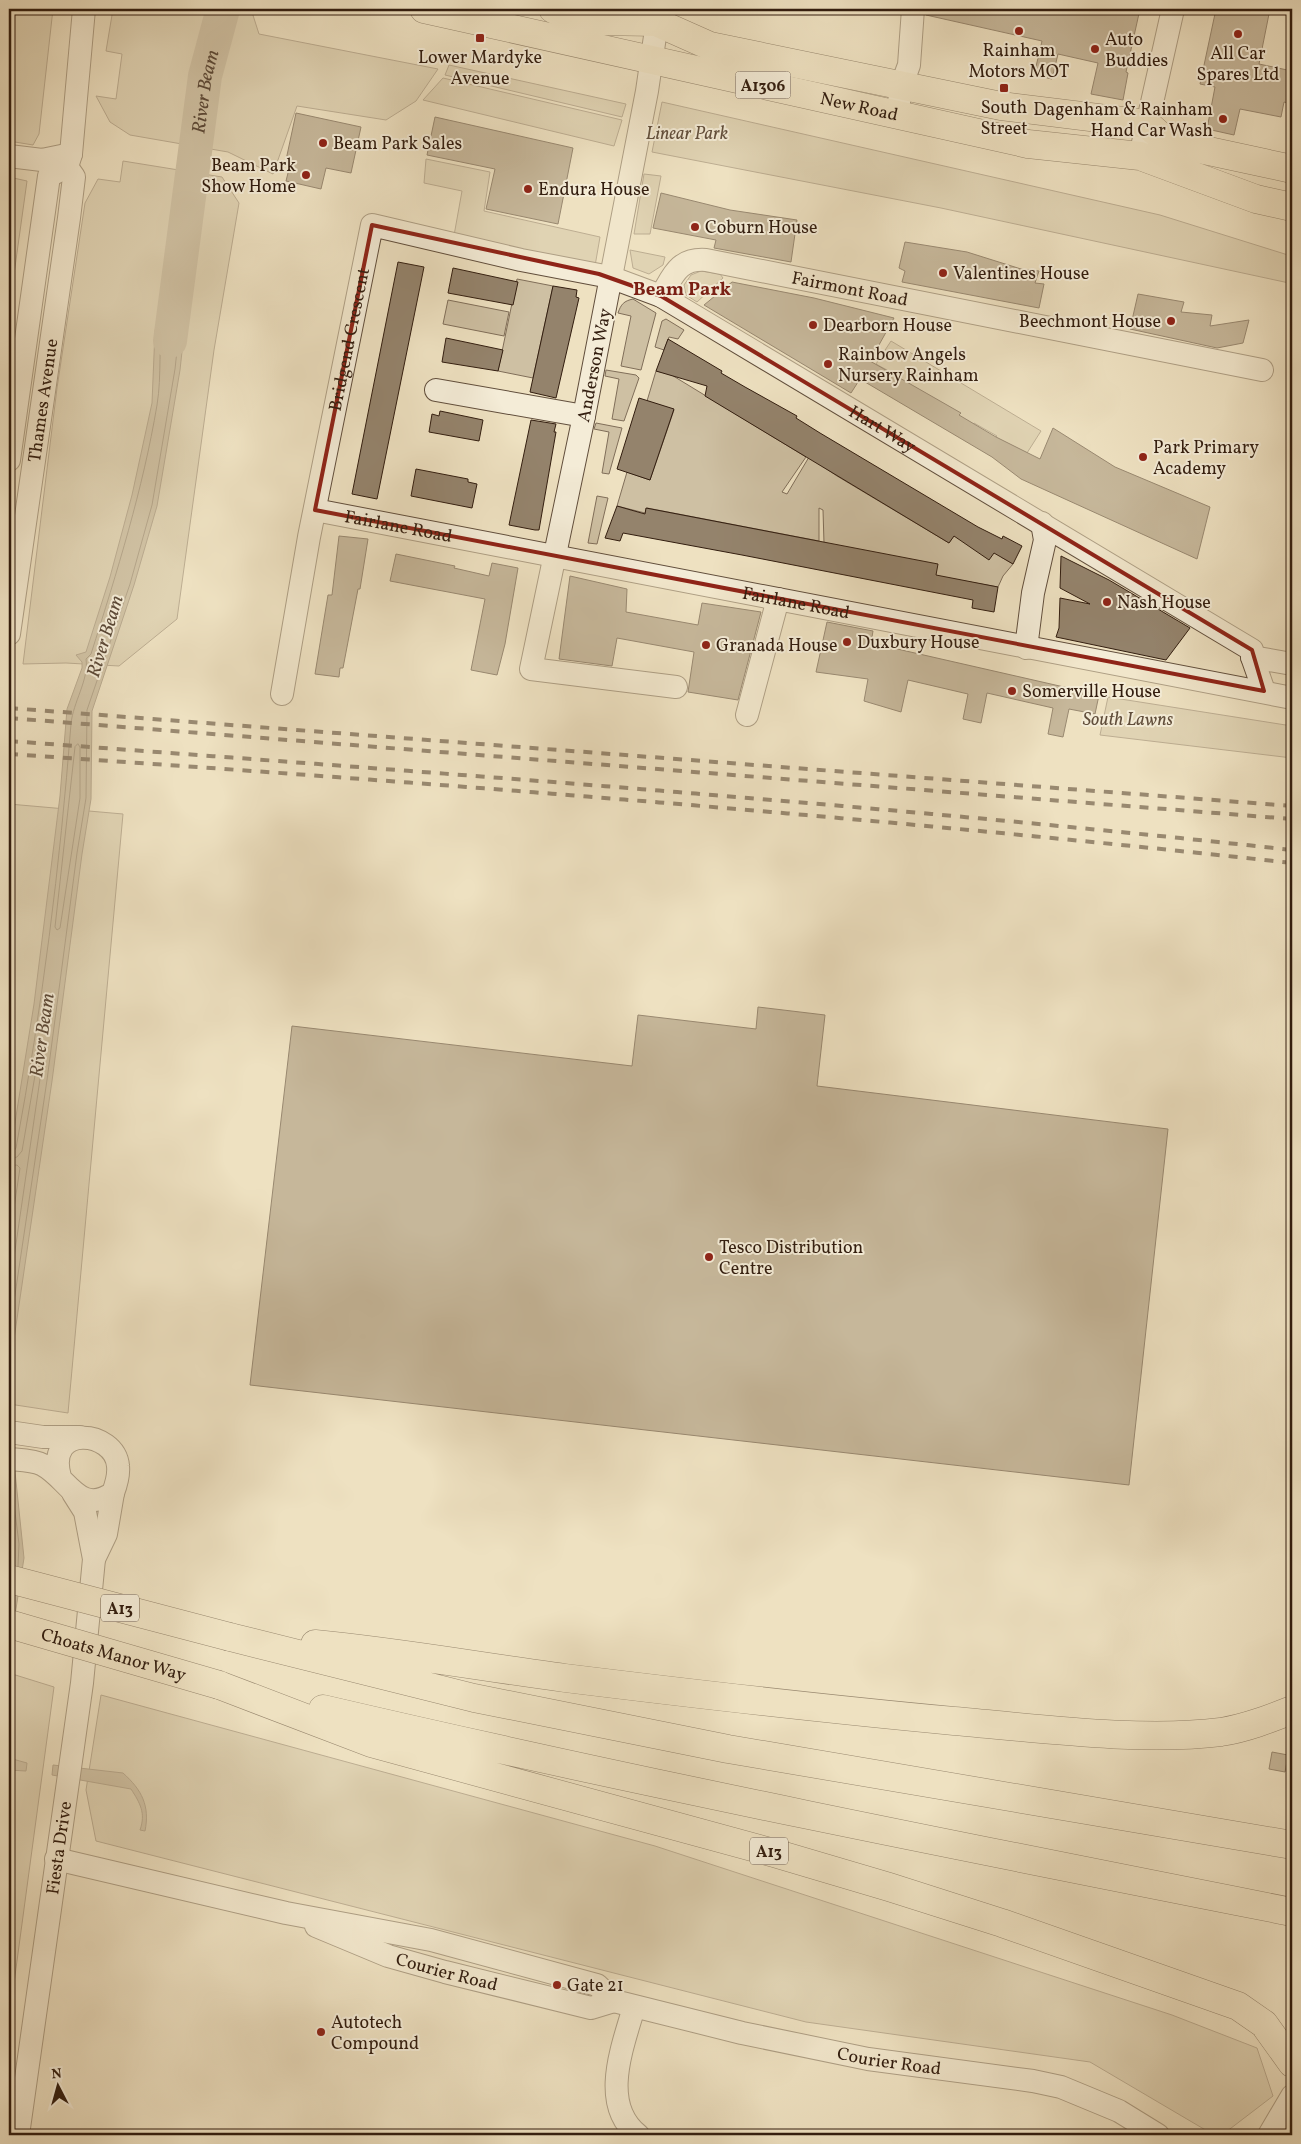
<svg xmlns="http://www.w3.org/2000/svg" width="1301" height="2144" font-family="Vollkorn,serif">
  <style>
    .green { fill: #cec0a3; stroke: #806e59 }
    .water { fill: #ae9e84; stroke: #7c6a55 }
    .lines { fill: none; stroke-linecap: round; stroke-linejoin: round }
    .shore { stroke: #705e4a; stroke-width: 1 }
    .river { stroke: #ae9e84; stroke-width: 34 }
    .building { fill: #94836c; stroke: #321d0f }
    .street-casing { stroke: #614e3c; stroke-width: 24 }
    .primary-casing { stroke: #321d0f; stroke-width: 29 }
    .highway-casing { stroke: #321d0f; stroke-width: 29 }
    .street { stroke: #f4ecd7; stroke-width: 22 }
    .primary { stroke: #eee1c1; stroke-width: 28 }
    .highway { stroke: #eee1c1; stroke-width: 28 }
    .rail { stroke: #321d0f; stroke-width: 4; stroke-dasharray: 9 9; stroke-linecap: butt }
    .highway-bridge-casing { stroke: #321d0f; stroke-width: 29; stroke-linecap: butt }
    .highway-bridge { stroke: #eee1c1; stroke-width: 28 }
    .marked { fill: none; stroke: #8f2418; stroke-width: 4; stroke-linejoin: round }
    .poi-dot { fill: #8f2418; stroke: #f4ecd7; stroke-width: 2 }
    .labels { text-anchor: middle; stroke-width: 4; stroke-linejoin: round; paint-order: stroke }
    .shield { fill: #f4ecd7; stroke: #6c5b4b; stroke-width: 1 }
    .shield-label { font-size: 16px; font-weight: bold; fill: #321d0f }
    .poi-label { font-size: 18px; fill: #321d0f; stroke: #f4ecd7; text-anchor: start }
    .street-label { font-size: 18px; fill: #321d0f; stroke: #f4ecd7 }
    .park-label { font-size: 18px; font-style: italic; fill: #614e3b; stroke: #f4ecd7 }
    .water-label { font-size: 19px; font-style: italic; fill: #5d4a38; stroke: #f4ecd7 }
    .neighbourhood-label { font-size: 19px; font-weight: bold; fill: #7a1f14; stroke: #f4ecd7 }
  </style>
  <rect width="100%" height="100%" fill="#eee1c1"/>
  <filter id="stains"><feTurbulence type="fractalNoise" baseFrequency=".004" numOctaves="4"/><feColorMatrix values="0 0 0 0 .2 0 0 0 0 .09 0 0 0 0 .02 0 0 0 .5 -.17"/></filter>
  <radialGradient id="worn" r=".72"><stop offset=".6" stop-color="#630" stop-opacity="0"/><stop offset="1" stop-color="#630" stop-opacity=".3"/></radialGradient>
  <path class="green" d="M9 9H53L39 134 33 145 9 141Z
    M113 9H251L259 34 438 69 416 101 386 120 297 106 273 174 228 152 130 135 110 122 96 96 116 99 122 54 106 51Z
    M449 65 626 104 622 117 445 75Z
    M443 78 622 120 614 146 423 100Z
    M662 102 1160 215 1288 255 1289 283 941 208 652 152Z
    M426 159 490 172 484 211 600 237 595 266 453 241 462 191 424 183Z
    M123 161 222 177 239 203 214 350 177 619 119 666 66 663 23 664 57 388 85 203 98 179 120 182Z
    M644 174 661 176 650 234H634Z
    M9 177 27 181 9 310Z
    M630 250 665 257 663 265 649 274 633 268Z
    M701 271 720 274 723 278 697 302 686 295 684 285 691 275Z
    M517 279 553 286 533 378 498 371Z
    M633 299 656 313 641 370 621 366 631 316 618 313C621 304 624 301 633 299Z
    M448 300 509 312 504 336 443 324Z
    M666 319 684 330 678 339 669 337 664 350 655 347 662 321Z
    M891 341 1041 431 1027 453 994 439 997 436 974 423 972 427 958 417 960 413 884 374 887 370 876 364Z
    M606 370 636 375 639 378 624 421 612 419 619 379 605 376Z
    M656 371 670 374 806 457 782 492 787 494 809 457 837 476 949 543 955 534 995 550 1001 557 1013 564 1003 576 998 587 936 576 824 543 823 510 819 508V541L647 508 645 513 617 506 627 472 650 480 674 410 647 401Z
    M596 423 622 428 609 474 602 473 609 432 594 429Z
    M597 496 608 498 597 544 588 543Z
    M1108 697 1292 726V758L1100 735Z
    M9 804 123 814 68 1413 9 1404Z
    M9 1673 54 1687 9 2020Z
    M101 1695 655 1846 1172 2015 1257 2048 1273 2096 1222 2135H1214L1090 2062 806 2022 96 1841 86 1790Z"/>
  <path class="water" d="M163 296H188L180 370 157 506 134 585 92 711 91 799 82 854 52 1081 9 1373V1160L34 1004 60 796 67 709 82 668V662L76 655 86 652 110 577 132 495 152 403 155 331Z
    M9 1440 15 1472 24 1558 9 1653Z
    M9 1758 27 1763 26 1771 9 1770Z
    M53 1765 123 1773C142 1790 150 1806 145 1831L140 1830C146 1813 140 1803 131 1789L52 1775Z"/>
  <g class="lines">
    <path class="shore" d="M171 310 175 312 171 351 168 353 166 351V331Z
      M78 744 80 747V798L60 928 57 930 55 927 75 747Z
      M9 1153 13 1152 16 1148C42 1008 60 866 71 724 73 702 89 680 86 659L91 654C117 572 143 489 157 405 162 375 158 344 163 314L167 302H180L182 304 175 369 152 505 130 584 87 710 86 798 77 853 47 1080 9 1335
      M9 1159 17 1157 22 1151 38 1058 41 1056 43 1058 40 1079 9 1292
      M9 1166 17 1165 20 1168 9 1241
      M10 1472 19 1544 18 1566"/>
    <path class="river" id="s1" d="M170 341 205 76 223 9"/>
  </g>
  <path class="building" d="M926 9H1140L1126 72 1128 73 1123 100 1091 94 1098 63 1058 54 1052 79 1034 75 1042 41 926 15Z
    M1216 9H1243L1269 14 1259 64 1292 71V104L1284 102 1281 117 1240 109 1234 135 1207 129 1215 87 1200 84Z
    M296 113 361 127 351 173 326 168 321 189 286 181 291 161 286 160Z
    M435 117 573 148 558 224 486 209 495 169 427 155Z
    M661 193 730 210 797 220 791 262 714 248 716 240 653 228Z
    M905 242 967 252 1021 269 1039 271 1035 283 1044 284 1039 308 902 282 905 271 899 268Z
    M398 262 424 267 377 499 352 494Z
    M453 268 518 282 513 305 448 293Z
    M732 282 814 298 894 318 870 361 961 413 959 415 996 437 1040 459 1053 428 1115 467 1210 507 1197 559 1021 479 992 457 860 379 851 393 704 305Z
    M553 286 577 290 576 297 579 298 556 398 530 392Z
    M1138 294 1184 302 1181 312 1212 315 1210 326 1249 320 1243 343 1217 348 1130 329Z
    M446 338 503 350 498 371 442 362Z
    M668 339 722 371 721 373 745 387 797 416 796 418 820 433 978 527 1002 539 1003 536 1022 546 1013 564 994 553 989 560 954 536 949 543 705 396 707 386 656 371Z
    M639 398 674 409 650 480 617 469Z
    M440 411 483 420 479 441 429 432 432 414 439 416Z
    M531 420 556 424 554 432H556L539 530H535L509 525Z
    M416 469 468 479V482L477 484 472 508 411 496Z
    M617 506 645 514 646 508 938 564 936 575 998 587 994 612 972 608 973 600 742 555 623 533 620 541 605 538Z
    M339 536 368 539 360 589H358L343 668H340L339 677 315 674 328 595H332Z
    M396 554 455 566 454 568 489 576 492 563 518 568 505 644 497 675 471 670 485 599 390 581Z
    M1061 556 1109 580 1190 628 1166 660 1056 637 1059 628 1060 598 1090 604 1060 588Z
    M570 576 627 589 626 612 698 625 702 603 761 612 738 700 688 692 694 652 617 638 612 666 559 659Z
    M827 622 873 631 871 643 1099 695 1095 714 1069 709 1063 737 1048 734 1053 708 987 693 981 723 963 719 968 694 908 680 901 712 864 701 868 679 816 672Z
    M758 1007 825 1015 817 1086 1168 1129 1129 1485 250 1385 292 1026 632 1066 638 1015 756 1029Z
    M1272 1752 1288 1755 1285 1772 1269 1769Z"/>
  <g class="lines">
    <defs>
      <g id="street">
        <path d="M659 9 647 91 584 416 531 669 676 687"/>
        <path d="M897 114 902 84 909 65 913 9"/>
        <path d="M9 156 42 160 71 154"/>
        <path d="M1140 156 1173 9"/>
        <path id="s2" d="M661 296C673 276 678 258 706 260L1262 370"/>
        <path d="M436 390 584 416"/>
        <path d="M9 460 49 176 67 167 71 154 84 9"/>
        <path id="s3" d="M315 510 1292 698"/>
        <path id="s4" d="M9 634 69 218 74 177 67 167"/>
        <path d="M1026 648 1033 593 1045 540 1042 523"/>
        <path d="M1252 657 1292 664"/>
        <path id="s5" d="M282 694 309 537 372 225 521 260 610 277 661 296 1252 650V657L1264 691"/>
        <path d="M747 715 778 599"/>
        <path d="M9 1432 43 1437H80"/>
        <path d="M9 1459C19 1460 34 1460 43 1465 68 1478 79 1516 113 1493 116 1485 119 1475 118 1466 115 1430 45 1423 60 1477"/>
        <path d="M94 1559 106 1534 113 1493"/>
        <path id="s6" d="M56 1859 286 1913 431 1940 597 1985 614 2001 742 2033 868 2059 1033 2081 1061 2087 1119 2111 1158 2135"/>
        <path id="s7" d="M316 1926 388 1956 445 1972 591 2008 614 2001"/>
        <path d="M634 2007C623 2046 599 2104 638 2135"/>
        <path id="s8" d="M18 2135 82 1683 94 1559 85 1512 73 1493"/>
        <path d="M1269 2135 1292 2096"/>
      </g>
      <g id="primary">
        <path id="s9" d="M424 9 1028 144 1140 156 1256 199 1292 207"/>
        <path d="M553 9 567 16 593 21 656 22 710 46 1001 106 1147 124 1167 142 1292 169"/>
      </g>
      <path id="highway" d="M230 1637 474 1698 728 1749 1292 1845
        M315 1644C399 1652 482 1667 565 1678 695 1694 824 1709 954 1721 1037 1728 1139 1742 1221 1732 1246 1728 1269 1719 1292 1710
        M219 1685 371 1743 774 1853 889 1887 1002 1923 1238 2006 1264 2024 1292 2063
        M323 1709C644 1784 968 1848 1292 1912"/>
    </defs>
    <use href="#street" class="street-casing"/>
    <use href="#primary" class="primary-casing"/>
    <use href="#highway" class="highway-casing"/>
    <use href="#street" class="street"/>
    <use href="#primary" class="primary"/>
    <use href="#highway" class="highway"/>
    <path class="rail" d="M9 708 1292 806
      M9 718 1292 819
      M9 741C437 773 865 803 1292 850
      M9 754C437 783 865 816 1292 863"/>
    <defs>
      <g id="highway-bridge">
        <path d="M9 1579 230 1637"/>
        <path id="s10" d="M9 1624 219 1685"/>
      </g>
    </defs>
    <use href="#highway-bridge" class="highway-bridge-casing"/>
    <use href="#highway-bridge" class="highway-bridge"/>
  </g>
  <path d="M0 0H1301V2144H0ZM372 225 599 274 661 296 1252 650 1264 691 315 510Z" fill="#eee1c1" fill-opacity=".55" fill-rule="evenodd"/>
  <path class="marked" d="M372 225 599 274 661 296 1252 650 1264 691 315 510Z"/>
  <g class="poi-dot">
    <circle cx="1019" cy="31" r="5"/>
    <circle cx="1238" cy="34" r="5"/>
    <rect x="475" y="33" width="10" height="10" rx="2.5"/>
    <circle cx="1095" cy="49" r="5"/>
    <rect x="999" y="83" width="10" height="10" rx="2.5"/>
    <circle cx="1223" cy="119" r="5"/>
    <circle cx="323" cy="143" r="5"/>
    <circle cx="306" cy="175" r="5"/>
    <circle cx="528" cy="189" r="5"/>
    <circle cx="695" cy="227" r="5"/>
    <circle cx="943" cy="273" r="5"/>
    <circle cx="1171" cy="321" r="5"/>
    <circle cx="813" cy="325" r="5"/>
    <circle cx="828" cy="364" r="5"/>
    <circle cx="1143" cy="457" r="5"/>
    <circle cx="1107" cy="602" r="5"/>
    <circle cx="847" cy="642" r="5"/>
    <circle cx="706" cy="645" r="5"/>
    <circle cx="1012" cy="691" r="5"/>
    <circle cx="709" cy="1257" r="5"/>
    <circle cx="557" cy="1985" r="5"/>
    <circle cx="321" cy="2032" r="5"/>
  </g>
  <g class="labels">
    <g class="shield">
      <rect x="735.5" y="71.5" width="55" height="27" rx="4"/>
      <rect x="101" y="1594.5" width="38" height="27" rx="4"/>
      <rect x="750" y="1837.5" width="38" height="27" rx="4"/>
    </g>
    <g class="shield-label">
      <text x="763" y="91">A1306</text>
      <text x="120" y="1614">A13</text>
      <text x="769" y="1857">A13</text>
    </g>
    <g class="poi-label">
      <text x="1105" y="45">Auto<tspan x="1105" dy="21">Buddies</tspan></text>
      <text x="1019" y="56" text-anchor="middle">Rainham<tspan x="1019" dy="21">Motors MOT</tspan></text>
      <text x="1238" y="59" text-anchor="middle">All Car<tspan x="1238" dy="21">Spares Ltd</tspan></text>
      <text x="480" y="63" text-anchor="middle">Lower Mardyke<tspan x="480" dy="21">Avenue</tspan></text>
      <text x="1004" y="113" text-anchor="middle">South<tspan x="1004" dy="21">Street</tspan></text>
      <text x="1213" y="115" text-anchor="end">Dagenham &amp; Rainham<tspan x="1213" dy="21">Hand Car Wash</tspan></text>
      <text x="333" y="149">Beam Park Sales</text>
      <text x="296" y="171" text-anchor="end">Beam Park<tspan x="296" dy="21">Show Home</tspan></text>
      <text x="538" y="195">Endura House</text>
      <text x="705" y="233">Coburn House</text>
      <text x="953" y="279">Valentines House</text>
      <text x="1161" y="327" text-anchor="end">Beechmont House</text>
      <text x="823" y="331">Dearborn House</text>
      <text x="838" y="360">Rainbow Angels<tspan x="838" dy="21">Nursery Rainham</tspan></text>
      <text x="1153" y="453">Park Primary<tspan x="1153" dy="21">Academy</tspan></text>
      <text x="1117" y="608">Nash House</text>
      <text x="857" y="648">Duxbury House</text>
      <text x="716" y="651">Granada House</text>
      <text x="1022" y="697">Somerville House</text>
      <text x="719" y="1253">Tesco Distribution<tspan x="719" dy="21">Centre</tspan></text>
      <text x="567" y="1991">Gate 21</text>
      <text x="331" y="2028">Autotech<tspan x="331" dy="21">Compound</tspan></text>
    </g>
    <g class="street-label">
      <text dy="6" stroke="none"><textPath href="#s9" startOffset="446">New Road</textPath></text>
      <text dy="6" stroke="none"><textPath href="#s2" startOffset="209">Fairmont Road</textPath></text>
      <text dy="6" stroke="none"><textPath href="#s5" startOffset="361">Bridgend Crescent</textPath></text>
      <text transform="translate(594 365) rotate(-79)" y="6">Anderson Way</text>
      <text dy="6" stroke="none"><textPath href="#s4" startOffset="236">Thames Avenue</textPath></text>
      <text dy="6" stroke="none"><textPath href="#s5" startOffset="1034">Hart Way</textPath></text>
      <text dy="6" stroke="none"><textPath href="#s3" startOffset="85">Fairlane Road</textPath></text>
      <text dy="6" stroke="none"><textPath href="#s3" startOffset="490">Fairlane Road</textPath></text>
      <text dy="6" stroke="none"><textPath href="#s10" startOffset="109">Choats Manor Way</textPath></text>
      <text dy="6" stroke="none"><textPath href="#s8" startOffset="290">Fiesta Drive</textPath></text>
      <text dy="6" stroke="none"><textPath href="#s7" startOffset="139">Courier Road</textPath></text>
      <text dy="6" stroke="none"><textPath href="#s6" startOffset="861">Courier Road</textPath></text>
    </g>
    <g class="park-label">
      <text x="687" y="139">Linear Park</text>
      <text x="1128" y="725">South Lawns</text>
    </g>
    <g class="water-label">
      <text dy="7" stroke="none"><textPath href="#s1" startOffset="252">River Beam</textPath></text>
      <text transform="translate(104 636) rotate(-73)" y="7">River Beam</text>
      <text transform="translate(41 1035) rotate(-82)" y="7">River Beam</text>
    </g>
    <g class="neighbourhood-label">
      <text x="682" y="295">Beam Park</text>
    </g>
  </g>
  <rect width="1301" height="2144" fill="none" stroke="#eee1c1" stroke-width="30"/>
  <rect x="10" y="10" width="1281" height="2124" fill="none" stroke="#321d0f" stroke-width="2.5"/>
  <rect x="15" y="15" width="1271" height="2114" fill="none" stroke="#321d0f"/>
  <g transform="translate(58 2086) rotate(354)" stroke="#f4ecd7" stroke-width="4" paint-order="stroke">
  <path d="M0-4L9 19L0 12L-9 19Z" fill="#321d0f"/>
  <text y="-8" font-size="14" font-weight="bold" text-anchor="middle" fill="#321d0f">N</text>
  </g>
  <rect width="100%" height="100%" filter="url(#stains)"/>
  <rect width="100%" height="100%" fill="url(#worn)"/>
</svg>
